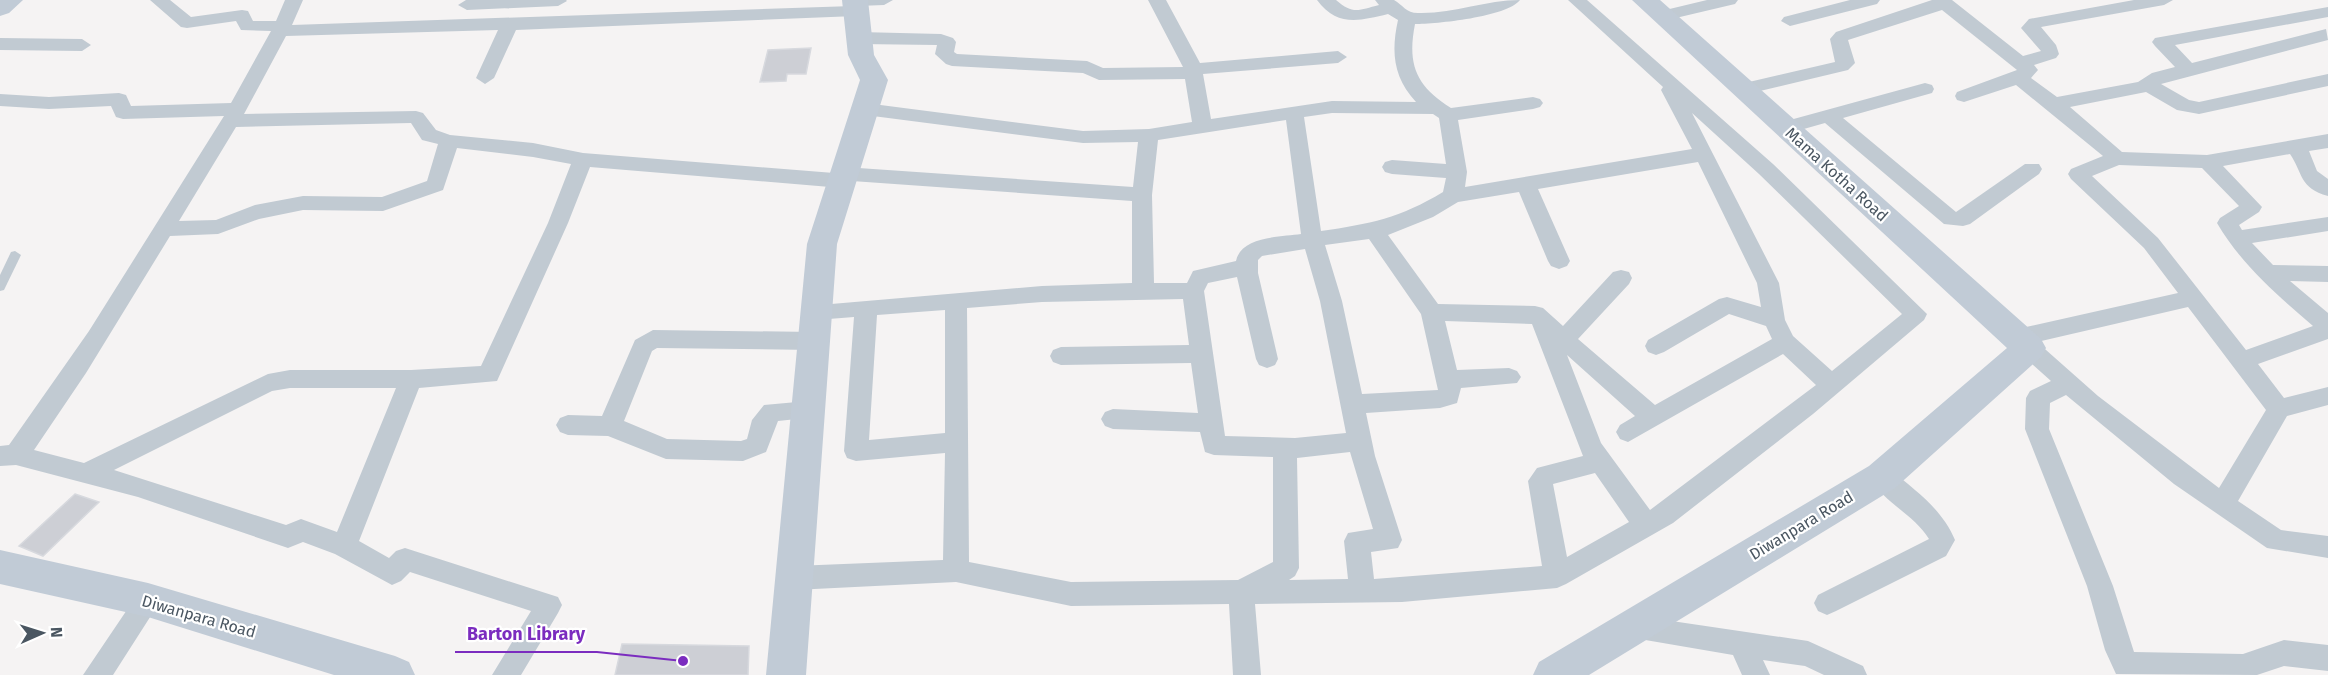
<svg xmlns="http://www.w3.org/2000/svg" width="2328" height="675" font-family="'Fira Sans',sans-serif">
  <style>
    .building { fill: #cdcfd5; stroke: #d7d9de; stroke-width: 1.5 }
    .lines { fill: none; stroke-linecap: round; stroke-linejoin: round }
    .lane { fill: #c1cad2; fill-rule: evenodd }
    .street { fill: #c1cad2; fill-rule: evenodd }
    .secondary { fill: #c1cbd6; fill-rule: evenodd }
    .labels { text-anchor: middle; stroke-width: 4.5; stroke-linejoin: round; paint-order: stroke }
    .street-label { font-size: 16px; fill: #4a5661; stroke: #fff }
    .leader { fill: none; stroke: #7b2cbf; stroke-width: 2 }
    .callout-dot { fill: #7b2cbf; stroke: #fff; stroke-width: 2 }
    .callout-label { font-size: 18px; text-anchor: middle; font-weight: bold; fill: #7b2cbf; stroke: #fff; stroke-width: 4.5; stroke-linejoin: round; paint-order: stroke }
  </style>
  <rect width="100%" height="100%" fill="#f5f3f3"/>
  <path class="building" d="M811 48 806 74H787L786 81 760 82 768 50Z
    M75 494 99 502 43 556 19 546Z
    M622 644 749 646 748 675H615Z"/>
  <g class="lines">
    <path class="lane" d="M15 251 21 255 4 290 0 291V275L11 252Z"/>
    <path class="street" d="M150 0H170L191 17 242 10 248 11 253 21H276L285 0H303L292 25 853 6 849 5 847 0H893L884 5 858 6 865 11 856 16 516 30 494 78 485 84 476 78 498 30 286 36 244 114 416 111 423 113 436 130 450 135 533 143 583 153 834 173 837 169 844 167 1133 187 1138 142 1083 143 865 115 858 113 855 109 858 105 865 103 1083 131 1149 129 1192 122 1185 79 1099 80 1083 73 952 66 946 64 935 54 937 45 859 44 850 38 859 32 941 34 953 38 956 42 954 52 957 54 1087 61 1103 68 1183 67 1148 0H1166L1200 63 1338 51 1347 57 1338 63 1203 74 1211 119 1332 101 1416 102C1393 77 1391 52 1398 20L1388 14C1359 21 1337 27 1317 0H1336C1353 15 1359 10 1379 5L1375 0C1380 0 1390 0 1394 0 1403 5 1406 13 1418 13 1453 14 1485 0 1520 0 1507 17 1436 24 1415 24 1407 65 1416 86 1451 108L1533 97 1540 99 1543 103 1540 107 1533 109 1458 120 1467 172 1465 187 1692 149 1661 90 1663 87 1568 0H1587L1773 164 1927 314 1924 320 1813 414 1673 523 1566 584 1557 588 1402 602 1255 604 1261 675H1233L1229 604 1071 606 956 582 794 590 785 586 781 578 785 570 794 566 943 560 945 453 856 461 847 458 844 451 854 317 816 320 808 318 805 312 808 306 1042 286 1132 283V201L852 181 849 186 842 188 590 167 568 223 497 381 419 388 359 541 389 558 396 551 405 548 558 597 562 605 558 613 521 675H492L531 611 410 572 401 581 392 585 335 554 303 542 288 548 138 497 16 465 0 466V446L9 445 89 331 224 116 123 119 116 117 111 106 49 109 0 106V94L49 97 119 93 126 95 131 106 231 103 271 31 241 30 236 21 187 28 181 27ZM1332 113 1433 114 1439 118 1446 164 1392 160 1385 162 1382 167 1385 172 1392 174 1446 178 1443 192C1400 218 1370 224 1321 231L1304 117ZM1692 113 1759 174 1902 314 1832 371 1793 336 1785 320 1779 283ZM1286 120 1301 234C1281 237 1241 236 1236 261L1193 271 1187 283H1154L1152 195 1158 140ZM411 123 422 140 438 144 427 181 382 197 303 196 255 205 216 220 179 221 236 127ZM457 148 533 157 571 164 548 223 481 366 411 370H290L268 374 84 463 34 450 86 373 170 236 218 234 259 219 303 210 383 211 443 190ZM1698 162 1757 283 1761 307 1727 297 1719 299 1648 340 1645 346 1648 352 1656 355 1664 352 1729 314 1766 326 1772 339 1655 405 1578 339 1629 284 1632 278 1629 272 1621 270 1613 272 1563 326 1543 308 1535 306 1438 304 1388 235 1433 217 1458 202 1519 192 1548 261 1551 266 1559 269 1567 266 1570 261 1538 189ZM1369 239 1421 314 1438 390 1362 394 1342 301 1325 245ZM1305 249 1320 301 1346 433 1295 438 1225 436 1204 291 1208 283 1237 277 1256 359 1259 365 1267 368 1275 365 1278 359 1258 273V260L1262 256ZM1183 299 1189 345 1061 347 1053 350 1050 356 1053 362 1061 365 1191 363 1198 413 1113 409 1105 412 1101 419 1105 426 1113 429 1200 432 1205 452 1214 455 1273 457V562L1238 580 1071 582 969 562 967 308 1042 302ZM945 310V433L869 440 877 315ZM1445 321 1532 324 1583 456 1537 468 1528 481 1542 566 1374 579 1371 552 1398 548 1402 540 1375 456 1366 413 1440 408 1457 403 1461 388 1517 383 1521 377 1517 371 1509 368 1457 370ZM1783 354 1816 385 1650 510 1601 443 1567 355 1635 416 1620 425 1616 432 1620 439 1628 442ZM290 388H396L337 532 301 519 286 525 114 470 272 391ZM1350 452 1373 529 1348 533 1344 541 1348 579 1289 580 1295 576 1299 568 1297 458ZM1595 473 1629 522 1567 557 1553 484Z
      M466 0H566L567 1 558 6 467 10 458 5Z
      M1707 0H1738L1735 4 1663 21 1654 16 1657 12Z
      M1850 0H1880L1877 4 1790 26 1781 21 1784 17Z
      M1932 0H1952L2023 56 2041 51 2021 28 2029 19 2134 0H2173L2164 5 2041 27 2056 45 2059 54 2056 58 2034 65 2038 70 2031 78 2057 97 2138 82 2152 73 2175 67 2155 46 2152 42 2155 38 2328 7V17L2175 45 2192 63 2326 29 2328 40 2161 84 2189 100 2199 102 2328 74V86L2199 114 2177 110 2146 92 2070 107 2122 152 2207 155 2328 134V148L2309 151 2317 171 2328 179V196C2299 188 2303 173 2290 154L2223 166 2262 207 2259 212 2239 225 2242 230 2328 217V231L2252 243 2273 265 2328 266V282L2290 281 2328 313V339L2258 364 2284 398 2328 387V405L2287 416 2238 501 2281 530 2328 536V558L2267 548 2174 484 2066 395 2050 403 2049 429 2113 586 2134 652 2243 654 2284 640 2328 645V671L2284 666 2257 675 2116 674 2105 650 2087 586 2025 429 2026 398 2030 391 2051 381 2021 354 2019 346 2009 344 2006 338 2009 332 2017 329 2178 293 2144 248 2071 179 2068 174 2071 169 2103 156 2016 85 1964 102 1957 100 1955 96 1957 92 2017 70 1942 10 1848 40 1855 63 1848 70 1743 95 1736 93 1734 89 1736 85 1835 62 1830 39 1836 32ZM2119 165 2202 168 2239 206 2220 218 2217 223C2241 264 2277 295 2313 326L2246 350 2158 238 2092 176ZM2188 307 2266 410 2219 488 2098 396 2037 342Z
      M0 38 82 39 91 45 82 51 0 50Z
      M1925 83 1932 85 1934 89 1932 93 1843 118 1956 212 2025 164H2039L2042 169 2039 174 1970 224 1963 226 1944 224 1825 123 1786 134 1779 133 1776 128 1779 123Z
      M653 330 814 332 822 335 825 341 822 347 814 350 657 348 652 351 624 421 667 439 741 441 747 439 752 420 764 405 808 401 816 403 820 410 816 417 778 421 766 452 743 461 666 459 608 436 568 435 560 432 556 425 560 418 568 415 602 416 635 340Z
      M1882 467 1891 470C1916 491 1942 509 1955 540L1946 556 1836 611 1827 615 1818 611 1814 603 1818 595 1929 539C1914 514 1882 502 1870 477L1873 470Z
      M148 588 157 592 161 600 113 675H83L139 592Z
      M1631 615 1808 641 1863 666 1867 675H1824L1805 666 1763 660 1770 675H1742L1733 655 1622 636 1618 627 1622 618Z"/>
    <path class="secondary" d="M0 0H23L9 13 0 16Z
      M842 0H868L874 55 888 80 837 244 806 675H766L807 244 860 80 848 55Z
      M1632 0H1660L2041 339 2046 348 2041 357 1895 488 1589 675H1533L1539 662 1869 466 2007 348Z
      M0 550 148 583 395 656 409 662 415 675H334L148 617 0 584Z"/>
  </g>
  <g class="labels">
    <g class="street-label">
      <text transform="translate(1837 174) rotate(42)" y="6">Mama Kotha Road</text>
      <text transform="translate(1801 525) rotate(-31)" y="6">Diwanpara Road</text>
      <text transform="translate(199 616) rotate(16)" y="6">Diwanpara Road</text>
    </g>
  </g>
  <path class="leader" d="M683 661L597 652H455"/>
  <circle class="callout-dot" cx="683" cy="661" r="6"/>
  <g class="callout-label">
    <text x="526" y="640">Barton Library</text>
  </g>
  <g transform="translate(42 633) rotate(87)" stroke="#ffffff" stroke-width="4.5" paint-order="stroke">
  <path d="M0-4.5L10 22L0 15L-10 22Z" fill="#4a5661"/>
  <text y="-9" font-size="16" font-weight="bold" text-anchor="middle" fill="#4a5661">N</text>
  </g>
</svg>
